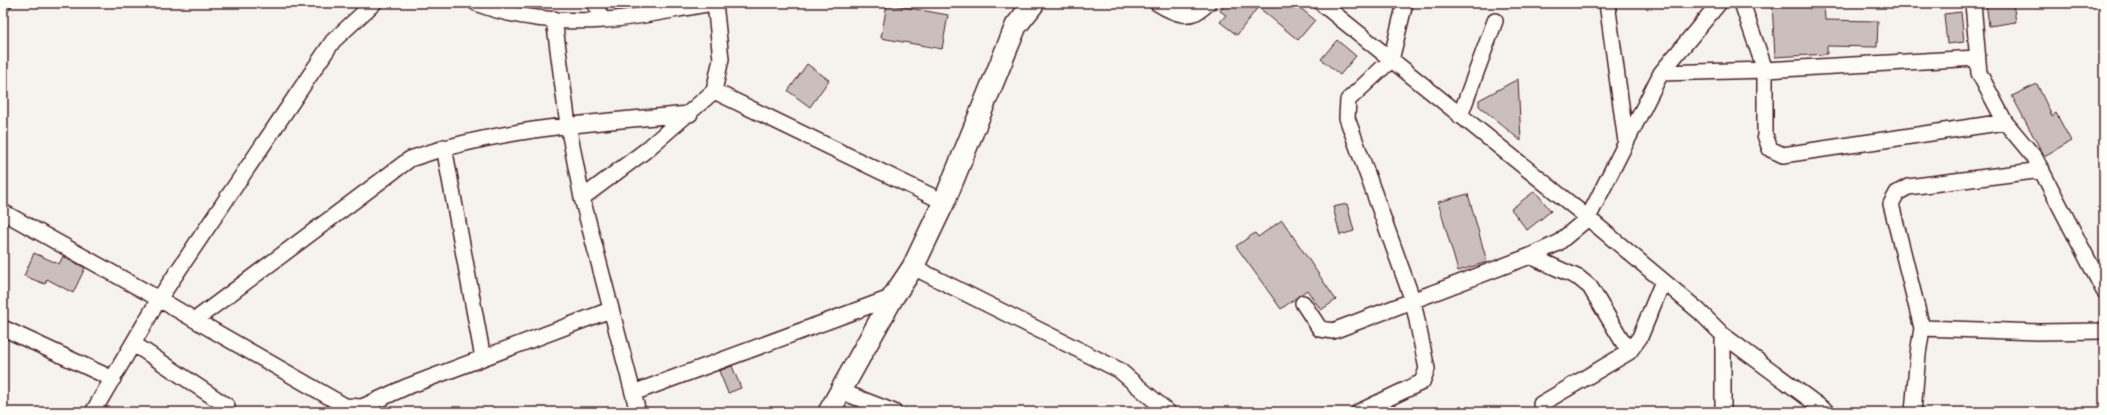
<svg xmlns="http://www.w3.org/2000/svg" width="2107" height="415" font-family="Mali,sans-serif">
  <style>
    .building { fill: #cbbfbe; stroke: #4a1f2b }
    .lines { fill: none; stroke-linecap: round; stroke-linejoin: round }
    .minor-casing { stroke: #4a1f2b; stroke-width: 18 }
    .secondary-casing { stroke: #4a1f2b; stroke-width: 24 }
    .minor { stroke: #fdfcf7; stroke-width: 15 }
    .secondary { stroke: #fdfcf7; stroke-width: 21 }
  </style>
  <rect width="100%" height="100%" fill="#f6f3ef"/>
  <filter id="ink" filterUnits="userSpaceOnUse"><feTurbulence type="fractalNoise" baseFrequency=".025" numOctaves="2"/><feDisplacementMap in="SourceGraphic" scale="8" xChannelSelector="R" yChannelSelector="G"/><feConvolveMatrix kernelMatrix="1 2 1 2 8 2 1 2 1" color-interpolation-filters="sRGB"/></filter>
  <g filter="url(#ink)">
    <path class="building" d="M1227 3H1294L1315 20 1298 40 1258 7 1237 35 1220 22 1226 15 1220 11Z
      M1772 3H1824L1825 20 1878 21 1877 47 1827 46V54L1775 57Z
      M1986 3H2013L2016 22 1989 26Z
      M887 4 948 15 942 49 881 38Z
      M1961 12 1964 42 1947 44 1944 14Z
      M1337 40 1356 56 1340 75 1321 59Z
      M807 64 829 80 810 107 788 91Z
      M1518 79 1521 141 1479 106V100Z
      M2037 84 2052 116 2056 113 2071 141 2044 156 2012 96Z
      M1535 191 1551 211 1527 230 1511 209Z
      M1468 194 1487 262 1458 271 1438 202Z
      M1347 204 1354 231 1340 235 1333 207Z
      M1282 220 1336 300 1321 310 1307 290 1281 309 1236 246 1255 233 1258 237Z
      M34 253 59 264 63 256 85 268 73 293 47 279 45 284 24 276Z
      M732 366 741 388 728 393 719 371Z"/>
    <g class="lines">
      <defs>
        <path id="minor" d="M476 3C513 18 563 23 603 20 638 18 679 8 714 3
          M594 3 603 20
          M1157 3C1176 15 1191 21 1208 3
          M1321 3 1588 218 1699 311 1723 335 1827 412
          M1607 3 1626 142
          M1742 3 1765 70V135L1770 149 1783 155 2005 122 2035 158 2104 291
          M1973 3 1979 73 2005 122
          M3 4 4 3
          M554 19 568 125 582 198
          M1661 73 1765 70 1977 58
          M714 91 944 202
          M1460 116 1495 21
          M444 147 483 358
          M3 212 159 299 93 412
          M1530 256 1579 278 1590 287 1629 352
          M913 267 1119 370 1168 412
          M1303 303 1320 329 1333 331 1530 256 1558 243 1588 218 1661 73 1719 3
          M610 310 406 387 362 407 345 406 195 320 410 159C499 128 596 122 690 114
          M195 320 159 299 333 41 374 3
          M3 328 113 379
          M1922 328 1891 204 1897 193 1908 187 2042 170
          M134 344 227 406
          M840 391 894 412
          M633 393 893 297
          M1541 404 1629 352 1640 337 1663 281
          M638 412 582 198 645 151 714 91 721 59 715 3
          M1359 412 1422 382 1427 369 1413 301 1347 118 1348 100 1391 60 1405 3
          M1723 412V335
          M1913 412 1918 354 1922 328 2038 332 2104 331"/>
        <path id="secondary" d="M829 412 893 297 913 267 944 202 1016 26 1034 3"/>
      </defs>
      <use href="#minor" class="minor-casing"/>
      <use href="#secondary" class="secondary-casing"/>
      <use href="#minor" class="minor"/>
      <use href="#secondary" class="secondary"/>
    </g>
  </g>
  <rect width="2107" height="415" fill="none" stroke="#fdfcf7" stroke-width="16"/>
  <rect x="8" y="8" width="2091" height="399" fill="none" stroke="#4a1f2b" stroke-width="1.5" filter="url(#ink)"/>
</svg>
